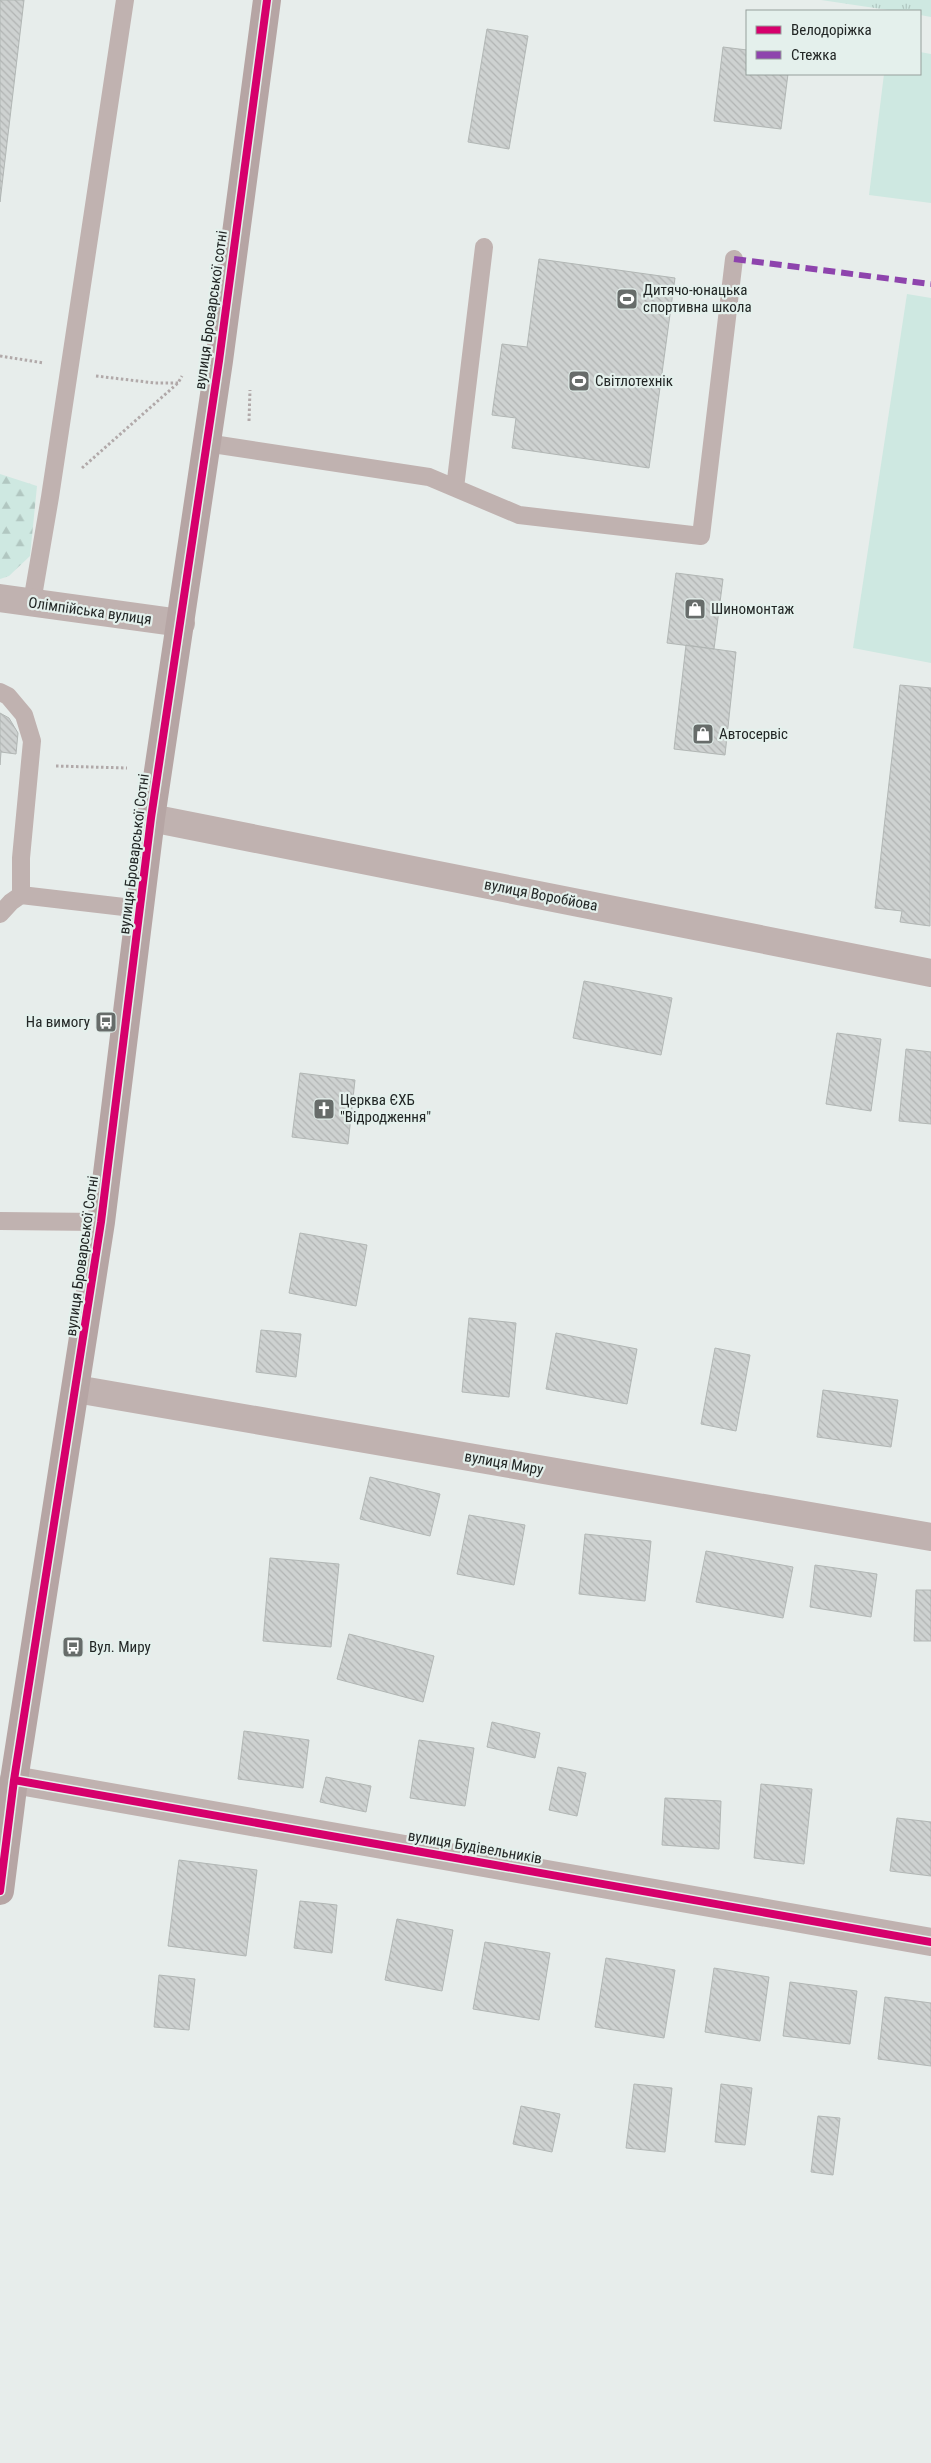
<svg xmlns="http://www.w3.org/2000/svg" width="931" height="2463" viewBox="0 0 931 2463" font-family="'Roboto Condensed',sans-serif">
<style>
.green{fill:#cee8e1}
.forest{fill:url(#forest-firs)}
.park{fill:url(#park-tufts)}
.building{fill:url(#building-back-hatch);stroke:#b2b7b5}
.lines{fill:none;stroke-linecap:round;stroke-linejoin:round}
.path{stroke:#b1a9a9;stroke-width:3;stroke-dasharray:2.5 2.5;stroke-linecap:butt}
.lane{stroke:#c0b2b0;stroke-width:18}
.street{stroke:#c0b2b0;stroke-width:28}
.secondary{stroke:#b6a5a4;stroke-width:28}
.quiet{stroke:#8e44ad;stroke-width:6;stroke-dasharray:12 6;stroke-linecap:butt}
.cycleway-casing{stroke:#e4f0ec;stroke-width:11}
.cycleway{stroke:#d6006c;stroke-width:8}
.labels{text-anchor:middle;stroke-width:4.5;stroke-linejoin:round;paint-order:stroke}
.poi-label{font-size:15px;fill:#222625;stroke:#e4f0ec;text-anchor:start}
.street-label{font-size:15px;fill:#222625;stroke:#e4f0ec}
</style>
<defs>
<pattern id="forest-firs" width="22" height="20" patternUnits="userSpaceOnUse" patternTransform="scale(1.25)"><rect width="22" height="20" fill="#cee8e1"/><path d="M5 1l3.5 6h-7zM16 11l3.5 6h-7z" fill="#b1c7c1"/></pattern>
<pattern id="park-tufts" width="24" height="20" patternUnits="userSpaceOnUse" patternTransform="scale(1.25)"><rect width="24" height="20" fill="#cee8e1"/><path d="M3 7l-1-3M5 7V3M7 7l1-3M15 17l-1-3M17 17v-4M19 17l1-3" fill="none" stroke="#b1c7c1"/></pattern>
<pattern id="building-back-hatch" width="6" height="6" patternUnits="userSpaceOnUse" patternTransform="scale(1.25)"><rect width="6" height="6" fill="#ced2d1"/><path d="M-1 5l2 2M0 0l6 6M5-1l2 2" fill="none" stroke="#b1b4b3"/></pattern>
</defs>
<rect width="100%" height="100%" fill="#e7edeb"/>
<path class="green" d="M920,52L931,54V203L869,195L884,74H920Z
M907,294L931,298V663L853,648Z"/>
<path class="forest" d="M0,474L37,486L30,556L9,576L0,579Z"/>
<path class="park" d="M821,0H931V17L920,15V11H895Z"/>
<path class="building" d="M0,0H24L0,202Z
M487,29L528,36L509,149L468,142Z
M723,47L747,50V74H788L781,129L714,121Z
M539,259L675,278L649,468L512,448L516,418L492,415L502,344L527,347Z
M676,573L723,579L714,649L667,643Z
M686,645L736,652L725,755L674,749Z
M900,685L931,688L930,926L900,922L902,911L875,908Z
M0,713L9,718L18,733L16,754L1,752L0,765Z
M584,981L672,998L661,1055L573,1038Z
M837,1033L881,1039L871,1111L826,1104Z
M906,1049L931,1052V1124L899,1121Z
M300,1073L355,1080L348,1144L292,1137Z
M300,1233L367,1245L356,1306L289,1293Z
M469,1318L516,1323L509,1397L462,1392Z
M261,1330L301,1334L296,1377L256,1372Z
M556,1333L637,1349L627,1404L546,1389Z
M715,1348L750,1355L736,1431L701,1424Z
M823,1390L898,1400L891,1447L817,1437Z
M370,1477L440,1494L430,1536L360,1519Z
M469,1515L525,1525L514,1585L457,1574Z
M585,1534L651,1541L645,1601L579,1594Z
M706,1551L793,1567L783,1618L696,1602Z
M270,1558L339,1564L331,1647L263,1641Z
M815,1565L877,1574L871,1617L810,1607Z
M916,1590H931V1641H914Z
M349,1634L434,1656L423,1702L337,1679Z
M492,1722L540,1733L535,1758L487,1747Z
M244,1731L309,1740L303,1788L238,1779Z
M419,1740L474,1748L465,1806L410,1798Z
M558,1767L586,1773L577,1816L549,1810Z
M326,1777L371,1786L366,1812L320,1802Z
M761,1784L812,1789L804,1864L754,1858Z
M665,1798L721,1801L719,1849L662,1845Z
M897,1818L931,1822V1876L890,1871Z
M179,1860L257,1870L246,1956L168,1946Z
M300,1901L337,1905L332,1953L294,1948Z
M397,1919L453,1930L442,1991L385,1980Z
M485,1942L550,1953L539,2020L473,2009Z
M606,1958L675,1970L664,2038L595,2027Z
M714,1968L769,1977L760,2041L705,2032Z
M159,1975L195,1979L189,2030L154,2027Z
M790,1982L857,1991L850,2044L783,2036Z
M885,1997L931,2003V2066L878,2059Z
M634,2084L672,2088L665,2152L626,2148Z
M721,2084L752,2088L745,2145L715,2142Z
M521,2106L560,2114L552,2152L513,2144Z
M818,2116L840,2118L833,2175L811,2172Z"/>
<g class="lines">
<path class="path" d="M0,356L44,363
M96,376L155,383H178
M249,421L250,390
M82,468L178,383L182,376
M56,766L127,768"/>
<path class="lane" d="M206,443L429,477L519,515L701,536L734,259
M455,488L484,247
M32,602L50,497L125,0
M0,692L8,696L24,715L32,741L21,858V895
M0,914L11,902L21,895L141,909
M0,1221L101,1222"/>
<path class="street" d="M0,598L181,623
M151,818L931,973
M76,1389L931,1537
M14,1780L931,1942"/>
<path class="secondary" d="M0,1891L14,1780L101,1222L151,818L219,361L267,0"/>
<path class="quiet" d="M734,259L931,284"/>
<g class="cycleway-casing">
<path id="cycleway" d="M14,1780L931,1942
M0,1891L14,1780L101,1222L151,818L219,361L267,0"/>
</g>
<use href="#cycleway" class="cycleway"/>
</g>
<defs>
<g id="stadium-square" transform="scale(1.125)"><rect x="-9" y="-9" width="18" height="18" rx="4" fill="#676c6a" stroke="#e4f0ec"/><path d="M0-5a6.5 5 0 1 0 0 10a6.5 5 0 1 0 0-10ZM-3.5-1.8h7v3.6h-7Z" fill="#fff"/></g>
<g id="shop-square" transform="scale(1.125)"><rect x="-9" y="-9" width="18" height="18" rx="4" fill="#676c6a" stroke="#e4f0ec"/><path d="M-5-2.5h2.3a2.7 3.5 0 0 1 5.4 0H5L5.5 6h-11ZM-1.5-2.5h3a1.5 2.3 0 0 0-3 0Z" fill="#fff"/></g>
<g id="bus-square" transform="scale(1.125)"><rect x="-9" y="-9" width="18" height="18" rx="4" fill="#676c6a" stroke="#e4f0ec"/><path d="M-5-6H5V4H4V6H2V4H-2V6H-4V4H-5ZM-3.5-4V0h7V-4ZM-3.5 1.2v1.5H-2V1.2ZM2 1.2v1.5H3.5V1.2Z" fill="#fff"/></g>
<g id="church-square" transform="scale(1.125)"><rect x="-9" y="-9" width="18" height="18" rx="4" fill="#676c6a" stroke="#e4f0ec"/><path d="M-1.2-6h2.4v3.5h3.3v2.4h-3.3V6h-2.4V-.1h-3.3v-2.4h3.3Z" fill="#fff"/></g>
</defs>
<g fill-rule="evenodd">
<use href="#stadium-square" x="627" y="299"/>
<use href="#stadium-square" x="579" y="381"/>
<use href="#shop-square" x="695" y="609"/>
<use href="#shop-square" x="703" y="734"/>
<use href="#bus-square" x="106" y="1022"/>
<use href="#church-square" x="324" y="1109"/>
<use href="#bus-square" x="73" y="1647"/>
</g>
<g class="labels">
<g class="poi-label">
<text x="643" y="295">Дитячо-юнацька<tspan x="643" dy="17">спортивна школа</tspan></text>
<text x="595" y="386">Світлотехнік</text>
<text x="711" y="614">Шиномонтаж</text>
<text x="719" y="739">Автосервіс</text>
<text x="90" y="1027" text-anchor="end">На вимогу</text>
<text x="340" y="1105">Церква ЄХБ<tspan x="340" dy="17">"Відродження"</tspan></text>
<text x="89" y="1652">Вул. Миру</text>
</g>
<g class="street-label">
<text transform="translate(211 310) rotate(-82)" y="5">вулиця Броварської сотні</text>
<text transform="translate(90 611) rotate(8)" y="5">Олімпійська вулиця</text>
<text transform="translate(134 854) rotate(-83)" y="5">вулиця Броварської Сотні</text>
<text transform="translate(541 895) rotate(11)" y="5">вулиця Воробйова</text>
<text transform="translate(82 1256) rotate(-82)" y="5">вулиця Броварської Сотні</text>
<text transform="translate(504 1463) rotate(10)" y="5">вулиця Миру</text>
<text transform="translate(475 1847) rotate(10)" y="5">вулиця Будівельників</text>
</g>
</g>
<rect x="746" y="10" width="175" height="65" fill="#e4f0ec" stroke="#969f9c"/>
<rect x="756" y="26" width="25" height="8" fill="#d6006c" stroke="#969f9c"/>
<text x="791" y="35" font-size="15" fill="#222625">Велодоріжка</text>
<rect x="756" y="51" width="25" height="8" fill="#8e44ad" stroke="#969f9c"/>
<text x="791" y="60" font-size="15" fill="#222625">Стежка</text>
</svg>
